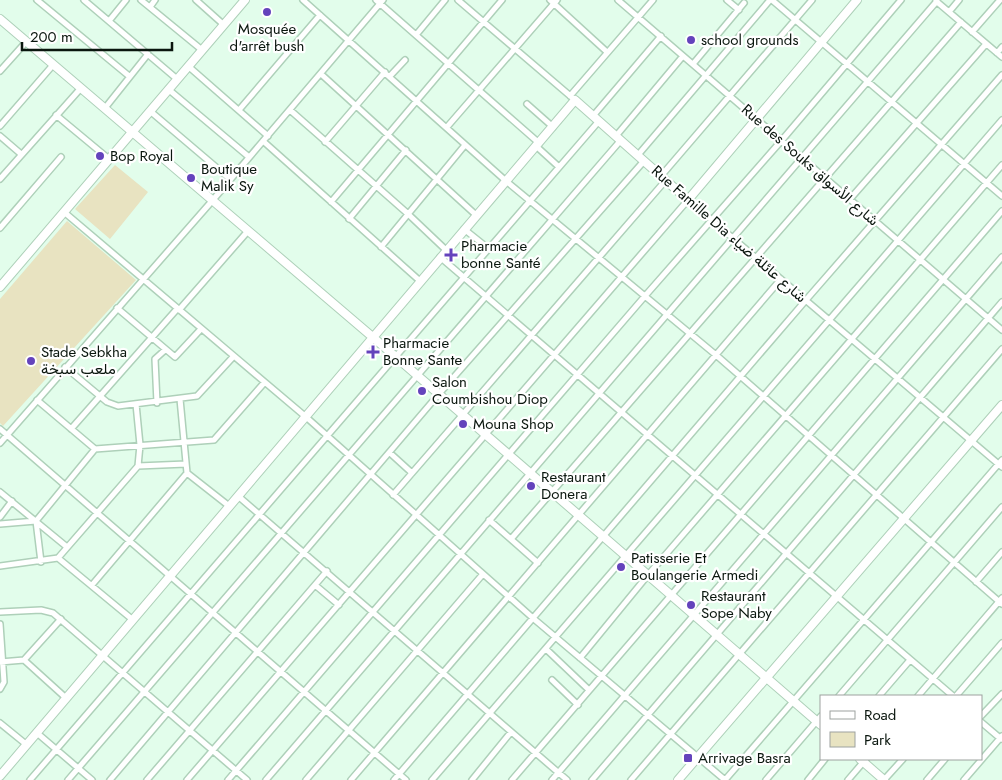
<svg xmlns="http://www.w3.org/2000/svg" width="1002" height="780" viewBox="0 0 1002 780" font-family="Jost,Vazirmatn,sans-serif">
<style>
.green{fill:#e8e3c1}
.lines{fill:none;stroke-linecap:round;stroke-linejoin:round}
.street-casing{stroke:#aed0b9;stroke-width:8}
.secondary-casing{stroke:#aed0b9;stroke-width:10}
.street{stroke:#fff;stroke-width:5}
.secondary{stroke:#fff;stroke-width:8}
.poi-dot{fill:#6443bc;stroke:#fff;stroke-width:2}
.labels{text-anchor:middle;stroke-width:4.5;stroke-linejoin:round;paint-order:stroke}
.poi-label{font-size:15px;fill:#0a160e;stroke:#fff;text-anchor:start}
.street-label{font-size:15px;fill:#0a160e;stroke:#fff}
</style>
<rect width="100%" height="100%" fill="#e2fdeb"/>
<path class="green" d="M115,165L148,192L110,239L75,209Z
M67,221L136,280L3,426L0,423V299Z"/>
<g class="lines">
<g class="street-casing">
<path id="street" d="M37,0L129,76
M84,0L177,79
M141,0L202,50
M196,0L224,25
M303,0L506,181L716,355L1002,604
M376,0L539,143
M458,0L575,100
M550,0L607,52
M618,0L1002,330
M727,0L739,10
M772,0L1002,196
M936,1L1002,57
M150,7L155,0
M949,12L959,0
M109,21L126,0
M972,32L1000,0
M416,35L445,0
M997,53L1002,47
M693,64L744,3
M188,66L268,136
M0,71L26,42
M321,74L476,215
M390,76L405,60
M168,89L249,157
M570,96L653,0
M527,104L553,127
M105,108L148,54
M239,110L320,15
M290,110L407,213L446,250
M150,111L230,179
M56,115L109,159
M593,116L661,36
M0,126L53,65
M447,127L557,0
M0,136L21,154
M616,136L683,56
M263,141L420,281
M325,142L385,72
M536,146L559,167
M638,155L770,0
M661,176L812,0
M0,179L81,88
M850,199L986,44
M331,202L502,0
M64,212L306,417L534,619L725,780L1002,460
M349,219L406,150
M0,228L61,157
M464,229L489,249
M381,247L465,145
M440,257L953,696
M117,308L175,357L201,329
M179,310L248,231
M65,367L107,402L118,406L197,396L233,357
M180,399L187,473L229,506
M37,400L95,449L214,440L264,383
M157,403L155,359L165,350
M0,429L406,780
M71,429L177,309
M0,443L212,201L383,0
M390,453L412,473
M138,466L186,464
M0,492L67,547
M393,495L666,180
M238,496L567,780
M0,517L12,501
M489,520L538,563
M36,521L41,562
M0,524L36,521L95,449
M511,539L961,22
M58,558L133,620
M0,566L58,558L138,466L140,445L136,404
M976,582L1002,552
M92,585L187,473
M315,585L339,605
M0,612L41,610L53,613L247,780
M0,624L4,682L0,689
M546,649L589,690
M580,658L648,575L1002,165
M24,660L61,619
M0,662L24,660L66,698
M552,680L578,705
M839,696L1002,507
M879,696L910,660
M918,696L1002,598
M956,696L1002,643
M981,716L1002,694
M981,722L1001,739
M0,723L27,745
M37,733L92,780
M30,780L599,121
M68,780L621,140
M110,780L438,395L644,161
M147,780L327,571
M187,780L688,200L1002,467
M228,780L645,296L782,140L901,0
M266,780L937,1
M306,780L483,574
M351,780L781,279
M394,780L806,300L1002,75
M432,780L1002,120
M472,780L511,732
M512,780L1002,211
M552,780L1002,257
M592,780L1002,302
M631,780L1002,349
M766,780L821,716
M808,780L825,759
M848,780L866,759
M884,780L903,759
M927,780L945,759
M964,780L1002,736"/>
</g>
<g class="secondary-casing">
<path id="secondary" d="M0,19L396,357L821,725
M0,287L245,0
M860,759L884,780
M0,776L575,100L688,200L857,0
M678,780L1002,405"/>
</g>
<use href="#street" class="street"/>
<use href="#secondary" class="secondary"/>
</g>
<g class="poi-dot">
<circle cx="267" cy="12" r="5"/>
<circle cx="691" cy="40" r="5"/>
<circle cx="100" cy="156" r="5"/>
<circle cx="191" cy="178" r="5"/>
<path d="M448.5 247.5h5v5h5v5h-5v5h-5v-5h-5v-5h5z"/>
<path d="M370.5 344.5h5v5h5v5h-5v5h-5v-5h-5v-5h5z"/>
<circle cx="31" cy="361" r="5"/>
<circle cx="422" cy="391" r="5"/>
<circle cx="463" cy="424" r="5"/>
<circle cx="531" cy="486" r="5"/>
<circle cx="621" cy="567" r="5"/>
<circle cx="691" cy="605" r="5"/>
<rect x="683" y="753" width="10" height="10" rx="2.5"/>
</g>
<g class="labels">
<g class="poi-label">
<text x="267" y="34" text-anchor="middle">Mosquée<tspan x="267" dy="17">d'arrêt bush</tspan></text>
<text x="701" y="45">school grounds</text>
<text x="110" y="161">Bop Royal</text>
<text x="201" y="174">Boutique<tspan x="201" dy="17">Malik Sy</tspan></text>
<text x="461" y="251">Pharmacie<tspan x="461" dy="17">bonne Santé</tspan></text>
<text x="383" y="348">Pharmacie<tspan x="383" dy="17">Bonne Sante</tspan></text>
<text x="41" y="357">Stade Sebkha<tspan x="41" dy="17">ملعب سبخة</tspan></text>
<text x="432" y="387">Salon<tspan x="432" dy="17">Coumbishou Diop</tspan></text>
<text x="473" y="429">Mouna Shop</text>
<text x="541" y="482">Restaurant<tspan x="541" dy="17">Donera</tspan></text>
<text x="631" y="563">Patisserie Et<tspan x="631" dy="17">Boulangerie Armedi</tspan></text>
<text x="701" y="601">Restaurant<tspan x="701" dy="17">Sope Naby</tspan></text>
<text x="698" y="763">Arrivage Basra</text>
</g>
<g class="street-label">
<text transform="translate(810 165) rotate(41)" y="5">Rue des Souks شارع الأسواق</text>
<text transform="translate(729 234) rotate(41)" y="5">Rue Famille Dia شارع عائلة ضياء</text>
</g>
</g>
<rect x="820" y="695" width="162" height="65" fill="#ffffff" stroke="#9da29f"/>
<rect x="830" y="711" width="25" height="8" fill="#ffffff" stroke="#9da29f"/>
<text x="864" y="720" font-size="15" fill="#0a160e">Road</text>
<rect x="830" y="732" width="25" height="15" fill="#e8e3c1" stroke="#9da29f"/>
<text x="864" y="745" font-size="15" fill="#0a160e">Park</text>
<path d="M22 42v8h150v-8" fill="none" stroke="#0a160e" stroke-width="2.5"/>
<text x="30" y="42" font-size="15" fill="#0a160e" stroke="#ffffff" stroke-width="4" paint-order="stroke">200 m</text>
</svg>
